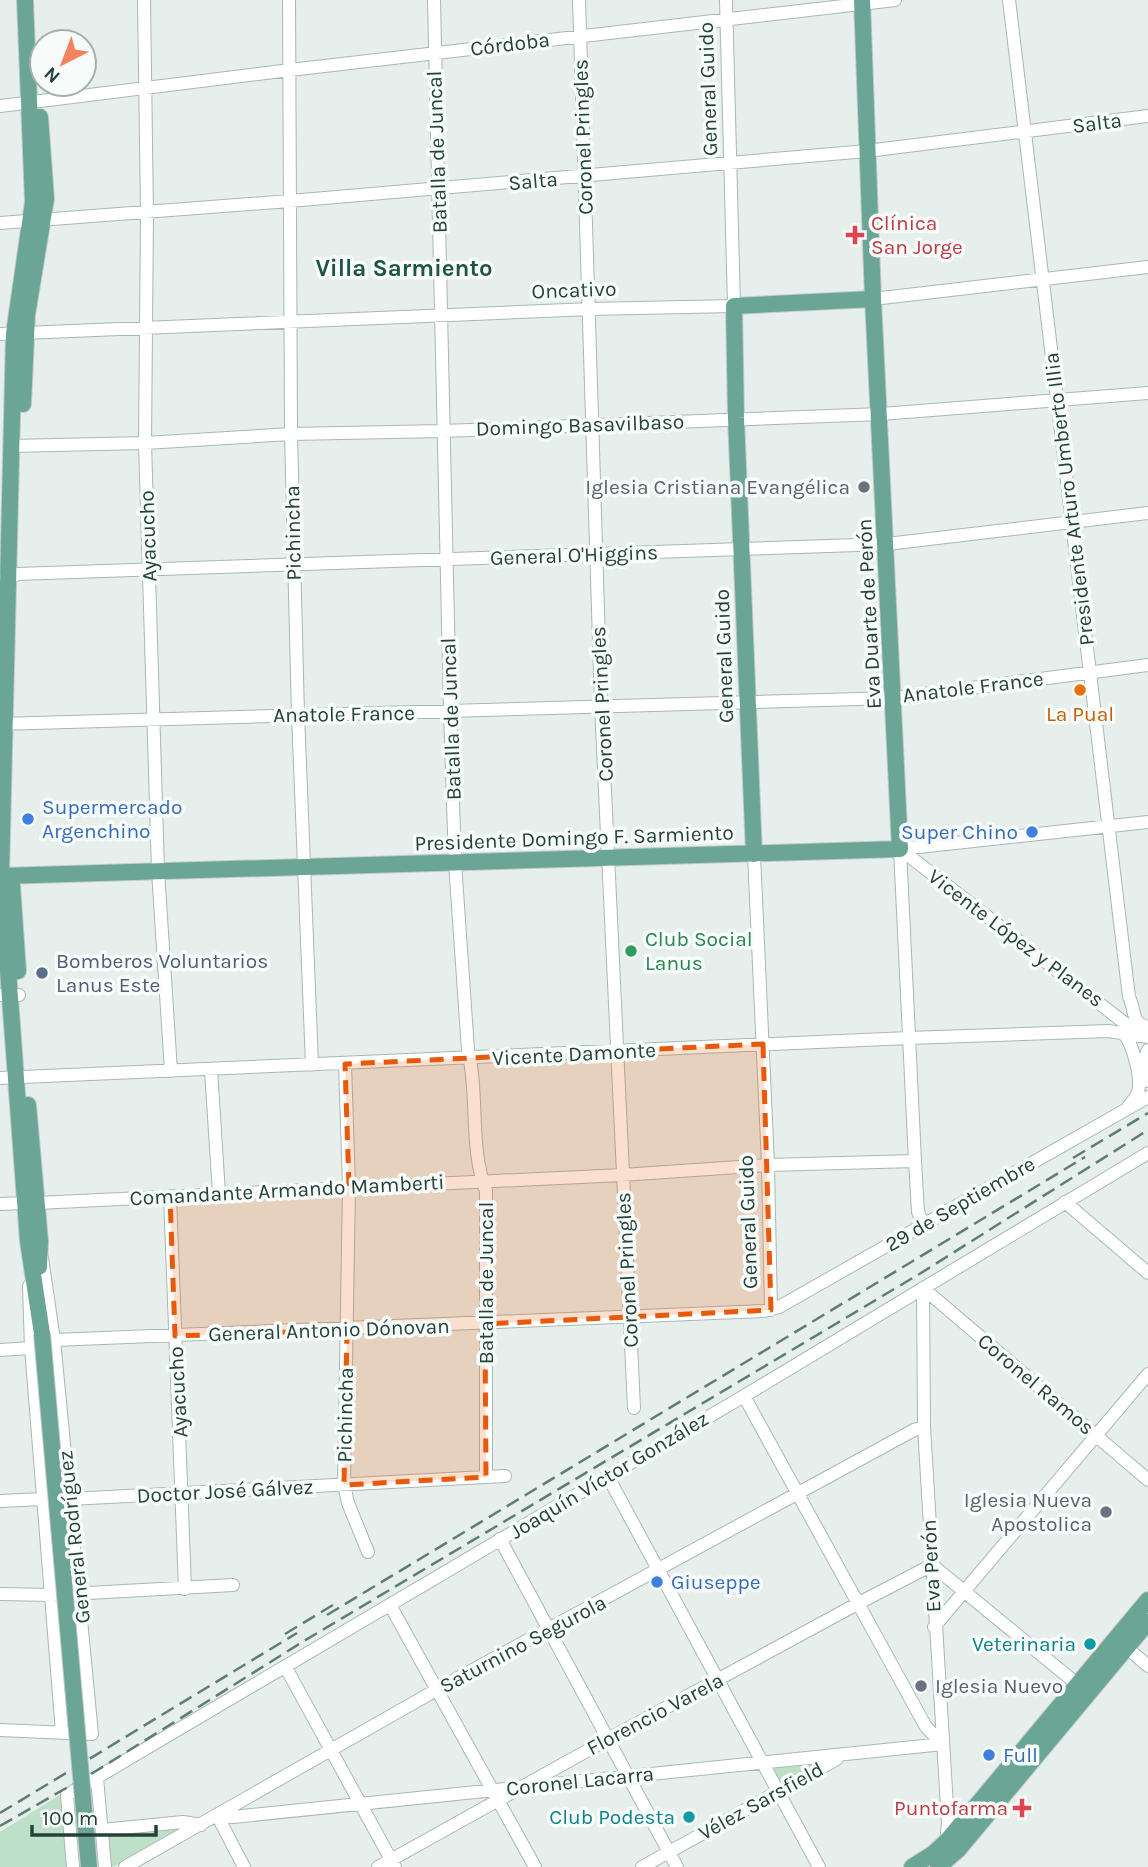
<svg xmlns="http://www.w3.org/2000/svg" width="1148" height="1867" viewBox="0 0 1148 1867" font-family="Karla,sans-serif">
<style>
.park{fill:#bfe0c8}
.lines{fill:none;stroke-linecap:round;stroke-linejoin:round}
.minor-casing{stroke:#a8b8b2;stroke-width:14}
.major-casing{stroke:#c2cac8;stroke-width:18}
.minor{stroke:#fff;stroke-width:12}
.major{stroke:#6aa596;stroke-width:16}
.rail{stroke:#5f7d75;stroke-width:2.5;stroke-dasharray:14 7;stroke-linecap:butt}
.major-bridge-casing{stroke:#c2cac8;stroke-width:18;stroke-linecap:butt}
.major-bridge{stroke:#6aa596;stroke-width:16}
.marked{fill:#e8590c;fill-opacity:0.2;stroke:#e8590c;stroke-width:5;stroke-dasharray:14 9;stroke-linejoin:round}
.health-dot{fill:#e0444e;stroke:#f7fbf9;stroke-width:2.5}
.worship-dot{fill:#6b7280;stroke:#f7fbf9;stroke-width:2.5}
.food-dot{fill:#e8710a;stroke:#f7fbf9;stroke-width:2.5}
.shop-dot{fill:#3f7fe0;stroke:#f7fbf9;stroke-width:2.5}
.leisure-dot{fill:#2e9e5b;stroke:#f7fbf9;stroke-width:2.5}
.service-dot{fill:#5c6f8a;stroke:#f7fbf9;stroke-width:2.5}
.culture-dot{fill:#0f9aa8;stroke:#f7fbf9;stroke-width:2.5}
.labels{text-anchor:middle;stroke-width:7;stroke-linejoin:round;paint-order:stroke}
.street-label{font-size:21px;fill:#24423a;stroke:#f7fbf9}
.health-label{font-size:21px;fill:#be3a42;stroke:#f7fbf9;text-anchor:start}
.worship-label{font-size:21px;fill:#5b616d;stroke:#f7fbf9;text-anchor:end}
.food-label{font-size:21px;fill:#c56008;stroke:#f7fbf9}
.shop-label{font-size:21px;fill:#366cbe;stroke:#f7fbf9;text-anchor:start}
.leisure-label{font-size:21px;fill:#27864d;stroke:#f7fbf9;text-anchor:start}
.service-label{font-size:21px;fill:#4e5e75;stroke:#f7fbf9;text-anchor:start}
.culture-label{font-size:21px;fill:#0d838f;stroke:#f7fbf9;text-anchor:end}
.quarter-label{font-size:24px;font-weight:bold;fill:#1f5548;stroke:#f7fbf9}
</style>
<rect width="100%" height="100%" fill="#e6efeb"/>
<path class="park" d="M815,1762L818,1764L780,1784L774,1771L776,1766Z
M63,1793L70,1867H0V1832Z
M180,1828L183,1830L113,1867L109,1864L108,1833Z"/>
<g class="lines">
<g class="minor-casing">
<path id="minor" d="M144,0L147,213L145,443L158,871L171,1071
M289,0L291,434L298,715L312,1065
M434,0L450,711L455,863L468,1050C479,1096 469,1147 486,1191V1477
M579,0L601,706L634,1408
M1009,0L1129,997C1136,1010 1130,1023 1148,1027
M0,106L290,70L895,0
M0,223L290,201L867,151L1148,116
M873,299L1148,267
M0,334L590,309L734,306L726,0
M11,446L145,443L291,434L443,431L881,414L1148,393
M0,580H8L17,574L887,544L1148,513
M0,724L894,698L1148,665
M900,849L915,1161L918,1212L923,1224
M900,849L1131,1028L1142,1033
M900,849L1148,822
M754,854L768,1165L771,1310
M0,995H19
M1123,1033C1133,1043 1142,1079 1138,1092C1136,1098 1132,1102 1128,1107
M1148,1050L1142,1065L1148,1081
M345,1064L349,1187L344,1485L348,1503L368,1552
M211,1070L219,1194
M0,1078L908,1038L1108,1031L1148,1037
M170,1196L185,1589
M1065,1202L1148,1273
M37,1203L622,1175L768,1165L915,1161
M0,1204L25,1203
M29,1286L31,1348L62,1732
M923,1288L924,1427L948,1823L946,1844
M923,1288L1148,1480
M54,1340L764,1311L779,1307L1148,1097
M0,1350L31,1348
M744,1396L926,1727L943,1744
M607,1475L819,1867
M70,1499L505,1476
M0,1501L43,1499
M500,1539L677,1867
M932,1565L1077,1684
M0,1594L52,1595L233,1585
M390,1605L535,1867
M934,1627L1148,1374
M1126,1647L1148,1666
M285,1666L395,1867
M0,1730L92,1734L54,1340L42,1258
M97,1778L105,1867
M217,1815L233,1817L943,1744
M217,1815L244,1867
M102,1830L183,1822L201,1825
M73,1867L67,1795L744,1396L1148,1153
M125,1867L438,1689L914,1430L924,1427
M378,1867L610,1738L857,1604L932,1565
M642,1867L837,1759"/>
</g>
<g class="major-casing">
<path id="major" d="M25,0L33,202L14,334L1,876L28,1241L42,1334
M23,404L27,315L46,199L40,117
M754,854L736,418L734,306L873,299
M1,876L900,849L873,299L862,0
M12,885L18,971
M28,1105L40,1241L39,1267
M912,1867L934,1853L946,1842L1148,1600
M938,1867L958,1850L1148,1622"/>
</g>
<use href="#minor" class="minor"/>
<use href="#major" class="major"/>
<path class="rail" d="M1073,1158L1148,1113
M327,1615L1085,1157
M285,1634L333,1605
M0,1813L297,1633
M0,1826L96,1771L304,1641L921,1273L1148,1130"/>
<g class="major-bridge-casing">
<path id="major-bridge" d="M42,1334L89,1867"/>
</g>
<use href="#major-bridge" class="major-bridge"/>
</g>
<path class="marked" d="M763,1044L771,1310L485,1324L486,1477L344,1485L347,1330L175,1336L170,1196L349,1187L345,1064Z"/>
<g class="health-dot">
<path d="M851.5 224.5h7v7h7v7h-7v7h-7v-7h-7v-7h7z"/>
<path d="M1018.5 1797.5h7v7h7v7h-7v7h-7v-7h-7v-7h7z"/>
</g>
<g class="worship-dot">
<circle cx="864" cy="487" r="7"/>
<circle cx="1106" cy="1512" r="7"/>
<circle cx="921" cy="1686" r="7"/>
</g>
<circle class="food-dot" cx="1080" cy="690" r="7"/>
<g class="shop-dot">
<circle cx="28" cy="819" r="7"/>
<circle cx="1032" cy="832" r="7"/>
<circle cx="657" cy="1582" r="7"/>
<circle cx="989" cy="1755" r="7"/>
</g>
<circle class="leisure-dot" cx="631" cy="951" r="7"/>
<circle class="service-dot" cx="42" cy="973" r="7"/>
<g class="culture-dot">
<circle cx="1090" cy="1644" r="7"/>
<circle cx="689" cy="1817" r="7"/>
</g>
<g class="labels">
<g class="street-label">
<text transform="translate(510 44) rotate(-7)" y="7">Córdoba</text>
<text transform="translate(708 89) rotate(-92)" y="7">General Guido</text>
<text transform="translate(1097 123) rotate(-7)" y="7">Salta</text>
<text transform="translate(583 137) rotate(-92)" y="7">Coronel Pringles</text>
<text transform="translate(437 152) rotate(-92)" y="7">Batalla de Juncal</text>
<text transform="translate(533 181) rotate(-5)" y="7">Salta</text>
<text transform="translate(574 290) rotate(-2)" y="7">Oncativo</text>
<text transform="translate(580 425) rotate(-2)" y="7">Domingo Basavilbaso</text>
<text transform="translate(1069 499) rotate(-97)" y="7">Presidente Arturo Umberto Illia</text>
<text transform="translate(293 533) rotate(-91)" y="7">Pichincha</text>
<text transform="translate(148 536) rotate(-92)" y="7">Ayacucho</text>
<text transform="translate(574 555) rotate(-2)" y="7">General O'Higgins</text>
<text transform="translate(869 614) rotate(-93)" y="7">Eva Duarte de Perón</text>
<text transform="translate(724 656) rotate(-92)" y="7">General Guido</text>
<text transform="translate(973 687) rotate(-7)" y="7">Anatole France</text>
<text transform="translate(602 704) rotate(-93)" y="7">Coronel Pringles</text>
<text transform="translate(344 714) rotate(-1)" y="7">Anatole France</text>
<text transform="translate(451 719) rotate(-92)" y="7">Batalla de Juncal</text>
<text transform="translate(574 838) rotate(-2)" y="7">Presidente Domingo F. Sarmiento</text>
<text transform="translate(1016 938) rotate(37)" y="7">Vicente López y Planes</text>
<text transform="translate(574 1054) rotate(-3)" y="7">Vicente Damonte</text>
<text transform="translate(287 1190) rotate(-3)" y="7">Comandante Armando Mamberti</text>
<text transform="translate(960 1204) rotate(-30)" y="7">29 de Septiembre</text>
<text transform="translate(748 1222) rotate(-92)" y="7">General Guido</text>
<text transform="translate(627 1270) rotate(-93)" y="7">Coronel Pringles</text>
<text transform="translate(486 1283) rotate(-90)" y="7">Batalla de Juncal</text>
<text transform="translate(329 1330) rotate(-2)" y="7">General Antonio Dónovan</text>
<text transform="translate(1036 1384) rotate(40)" y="7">Coronel Ramos</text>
<text transform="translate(178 1392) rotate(-93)" y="7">Ayacucho</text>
<text transform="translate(345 1415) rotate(-89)" y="7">Pichincha</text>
<text transform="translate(609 1475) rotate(-31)" y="7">Joaquín Víctor González</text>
<text transform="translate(225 1491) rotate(-3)" y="7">Doctor José Gálvez</text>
<text transform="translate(74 1537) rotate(-96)" y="7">General Rodríguez</text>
<text transform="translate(931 1566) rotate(-93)" y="7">Eva Perón</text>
<text transform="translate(523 1644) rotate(-28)" y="7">Saturnino Segurola</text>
<text transform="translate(655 1714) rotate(-28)" y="7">Florencio Varela</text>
<text transform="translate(580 1781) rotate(-6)" y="7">Coronel Lacarra</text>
<text transform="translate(761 1801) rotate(-29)" y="7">Vélez Sarsfield</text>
</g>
<g class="health-label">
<text x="871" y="230">Clínica<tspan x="871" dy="24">San Jorge</tspan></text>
<text x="1008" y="1815" text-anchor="end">Puntofarma</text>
</g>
<g class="worship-label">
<text x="850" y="494">Iglesia Cristiana Evangélica</text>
<text x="1092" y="1507">Iglesia Nueva<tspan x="1092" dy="24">Apostolica</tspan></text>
<text x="935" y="1693" text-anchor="start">Iglesia Nuevo</text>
</g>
<g class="food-label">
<text x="1080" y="721">La Pual</text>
</g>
<g class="shop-label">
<text x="42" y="814">Supermercado<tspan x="42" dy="24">Argenchino</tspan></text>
<text x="1018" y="839" text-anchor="end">Super Chino</text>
<text x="671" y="1589">Giuseppe</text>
<text x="1003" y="1762">Full</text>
</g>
<g class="leisure-label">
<text x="645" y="946">Club Social<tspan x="645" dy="24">Lanus</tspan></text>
</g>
<g class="service-label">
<text x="56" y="968">Bomberos Voluntarios<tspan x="56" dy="24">Lanus Este</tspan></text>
</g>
<g class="culture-label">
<text x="1076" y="1651">Veterinaria</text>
<text x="675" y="1824">Club Podesta</text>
</g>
<g class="quarter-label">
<text x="404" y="276">Villa Sarmiento</text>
</g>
</g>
<g transform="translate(63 63) rotate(222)"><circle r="33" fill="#f7fbf9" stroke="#a3b1ad" stroke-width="2"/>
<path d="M0-5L12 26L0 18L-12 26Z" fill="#f4845f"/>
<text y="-10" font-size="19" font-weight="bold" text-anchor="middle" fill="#24423a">N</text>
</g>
<path d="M32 1825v10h124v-10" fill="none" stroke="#24423a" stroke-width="3.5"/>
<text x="42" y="1825" font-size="21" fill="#24423a" stroke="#f7fbf9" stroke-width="5" paint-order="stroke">100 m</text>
</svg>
